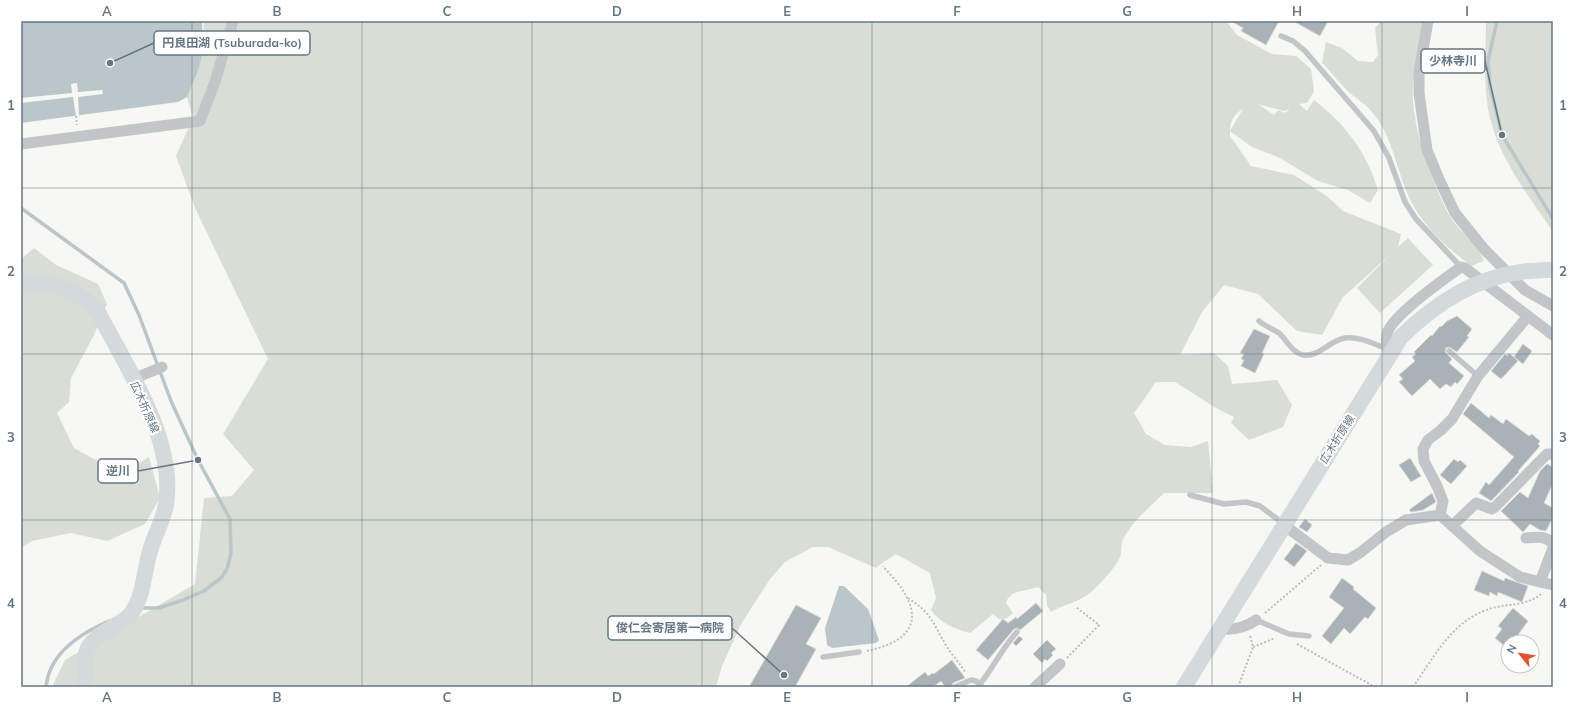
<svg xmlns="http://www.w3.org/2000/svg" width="1574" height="708" viewBox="0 0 1574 708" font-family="Mulish,'Noto Sans JP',sans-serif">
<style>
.green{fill:#d8ded5;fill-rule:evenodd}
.water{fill:#bac6ca}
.pier{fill:#f7f7f4}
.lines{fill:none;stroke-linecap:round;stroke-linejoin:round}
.stream{stroke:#bac6ca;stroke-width:3.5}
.building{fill:#a9b2b6;stroke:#d8d8d6}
.path{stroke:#bcbec0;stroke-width:2;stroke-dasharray:2 2;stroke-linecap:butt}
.service{stroke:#c2c6c9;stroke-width:5.5}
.minor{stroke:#c2c6c9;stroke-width:11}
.secondary{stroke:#d4d9dc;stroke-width:16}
.grid{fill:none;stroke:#667784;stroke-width:1;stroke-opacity:0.55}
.labels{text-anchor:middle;stroke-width:4;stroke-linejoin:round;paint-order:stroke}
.street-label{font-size:11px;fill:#667784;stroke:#fff}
.leader{fill:none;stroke:#667784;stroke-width:1.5}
.callout-dot{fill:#667784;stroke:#fff;stroke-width:1.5}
.callout{fill:#fff;stroke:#667784;stroke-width:1.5}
.callout-label{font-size:12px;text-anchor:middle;font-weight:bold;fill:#667784}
.neatline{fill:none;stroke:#667784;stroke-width:1.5}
.grid-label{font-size:13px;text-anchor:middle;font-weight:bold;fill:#667784}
</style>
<rect width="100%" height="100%" fill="#f7f7f4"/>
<path class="green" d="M204,21H1226L1237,35L1272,54L1296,56L1311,69L1314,91L1307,103L1299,104L1307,111L1314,100C1346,125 1366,151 1378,190L1370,203L1348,190L1318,181L1278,157L1252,147L1230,131V136L1251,166L1294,175L1328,197L1343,211L1401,234L1398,247L1408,238L1433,265L1380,313L1357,288L1390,255L1343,297L1322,335L1297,331L1258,294L1224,285L1202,312L1180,355L1214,353L1228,366L1232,384L1277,380L1292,405L1283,427L1249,440L1231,423L1234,417L1216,408L1175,382H1156L1134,413L1146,434L1165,445L1191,447L1208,441L1213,493H1164C1151,506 1135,519 1126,534C1119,544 1123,549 1120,557C1114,570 1100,584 1090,593C1078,603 1064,604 1051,612L1047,605L1046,595L1038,587L1014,593L1008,598L1006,603L1013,613L1007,618L1000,620L993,614L970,633C955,629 940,623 931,610L936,598L930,573L896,554L882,563L876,568L828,547H813L785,562L770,579L741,624L722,666L716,687H52L65,660L195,584L204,498L232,496L254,470L223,434L268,359L195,208L176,156L193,118L187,97L203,53ZM1258,104L1284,111L1290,109L1285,113L1278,110L1274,115ZM1243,109L1230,131C1229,122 1236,112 1243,109Z
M1381,21H1424C1421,42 1415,63 1413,84C1410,124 1431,180 1449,215C1459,232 1476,241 1484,261L1471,266C1445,246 1418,222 1406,190C1396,165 1391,134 1372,112C1367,105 1358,100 1351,94C1341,85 1332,73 1322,63L1326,42L1342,48L1358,61L1373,62L1378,55L1375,28Z
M1486,21H1553V232C1531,199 1503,164 1492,125C1482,94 1486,53 1486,21Z
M34,248L56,265L98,284L107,304L94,335L71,378L69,402L57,413L74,448L94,459L125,471L149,457L160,498L145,524L107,541L71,533L32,541L21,548V259Z"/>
<path class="water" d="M21,21H202L203,53L197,73L187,97L178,102L21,123Z
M839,586H844L868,609L879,640L876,643L832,648L827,645L825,628Z"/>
<path class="pier" d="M77,83L78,92L102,90L103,94L78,97L79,116H76L73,97L21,103V98L72,93L71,84Z"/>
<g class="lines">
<path class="stream" d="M1497,21L1488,61L1490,86L1502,135L1553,219
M21,208L124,283L139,315L171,401L198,460L230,519L231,553L227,569L222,577L204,591L183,600L159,608H140
M46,687C49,653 81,633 109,621"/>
</g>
<path class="building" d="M1231,21H1279L1266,45L1241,31L1243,28Z
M1293,21H1328L1320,36Z
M1457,316L1472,329L1467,336L1469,337L1457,352L1449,347L1446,348L1445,352L1452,359L1449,363L1464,376L1457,384L1455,382L1451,387L1446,384L1440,389L1430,379L1412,396L1399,382L1403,379L1399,375L1415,361L1412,357L1416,354L1414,352L1431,335L1432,336L1440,326L1441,327L1447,321Z
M1254,329L1270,336L1262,353L1264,354L1255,373L1241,366L1244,360L1241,359L1244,354L1240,353Z
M1523,344L1532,351L1523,364L1514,357Z
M1509,353L1518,361L1501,379L1491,371L1505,354L1507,356Z
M1471,403L1489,418L1491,415L1503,424L1506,419L1529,436L1532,434L1540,441L1538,444L1540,446L1518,471L1519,472L1491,501L1479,493L1486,482L1489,485L1514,457L1463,414Z
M1410,458L1421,476L1411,482L1399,465Z
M1454,459L1458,462L1460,460L1467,466L1451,484L1440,475Z
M1547,464L1553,467V483L1544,503L1553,508V517L1546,531L1540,530L1530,524L1523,532L1501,511L1520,492L1528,498L1540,471Z
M1432,493L1436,502L1423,510L1411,512L1409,510Z
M1305,519L1312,525L1307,532L1299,527Z
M1296,543L1307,551L1294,567L1284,559Z
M1482,571L1504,581L1505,578L1528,586L1522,602L1498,592L1497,596L1490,592L1489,596L1474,590Z
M1342,578L1354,587L1353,589L1376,608L1368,619L1365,617L1350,634L1344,628L1331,644L1322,636L1344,608L1329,597Z
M1036,603L1043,611L1020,630L1017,628L1014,629L988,660L976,650L1003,619L1008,623L1016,617L1017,619Z
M796,605L821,618L806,644L816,649L795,687H749Z
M1513,608L1528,621L1513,642H1508V649L1495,638L1502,629L1498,626Z
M1019,636L1023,639L1016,646L1013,643Z
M1047,640L1056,649L1051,653L1053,655L1047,661L1045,659L1042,663L1033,654Z
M952,660L965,678L953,683L951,687H945L941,681L933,687H906L925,672L928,676L933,673L934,674Z"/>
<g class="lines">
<path class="path" d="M76,116L77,125
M908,598C933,614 933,624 947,647C953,656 960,664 966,673
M1265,613L1321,565
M1297,644L1375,687
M1253,647L1275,638
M867,651C895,645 924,631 907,598C902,586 891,576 883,566
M1067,658L1099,625L1076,607
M1238,687L1253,647L1250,635
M1413,687C1434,657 1452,621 1489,609C1507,603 1527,607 1542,593"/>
<path class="service" d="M1281,36L1293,41L1305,51L1374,131L1389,158L1405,202L1416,219L1461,267
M1259,321C1266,327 1274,329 1280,334C1287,341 1293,353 1303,355C1318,358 1330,340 1345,338C1359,336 1374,344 1387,349
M1449,351L1478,376
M1190,495L1224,504L1246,502L1260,506L1284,524
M1256,620L1289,634L1309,636
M823,657L859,652
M980,684C994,667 1002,648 1017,632
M955,687L971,680L976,681L982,687"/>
<path class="minor" d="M1428,21L1419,72V93L1427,150L1439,179L1455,213L1484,249L1525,290L1553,306
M21,144L200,121L215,82L233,21
M1391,352L1387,349C1386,343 1386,337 1388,331C1396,313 1444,279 1461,267L1465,268L1553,335
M133,379L162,367
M1440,515L1443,501L1437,486L1424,461L1423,449L1428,440L1441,430L1452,419L1478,376L1528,316
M1440,515L1480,551L1520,577L1553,585
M1284,525L1328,558L1348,560L1361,552L1386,532L1406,520L1440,515
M1452,526L1476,503L1492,509L1495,507L1547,454H1553
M1526,538C1536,537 1547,535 1553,545
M1540,582L1553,548
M1221,629C1234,630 1245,628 1256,620
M1035,687L1060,664"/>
<path class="secondary" d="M21,285C51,280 80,289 99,314C128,369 176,441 166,505C163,521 154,536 150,551C144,571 144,595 132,612C128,619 119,623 113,627C81,646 84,652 86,687
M1184,687L1401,337C1437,302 1477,276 1529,271C1537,271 1545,269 1553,270"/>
</g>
<path class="grid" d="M192,21V687M362,21V687M532,21V687M702,21V687M872,21V687M1042,21V687M1212,21V687M1382,21V687M21,188H1553M21,354H1553M21,520H1553"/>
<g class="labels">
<g class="street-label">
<text transform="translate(145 407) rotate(66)" y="4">広木折原線</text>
<text transform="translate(1337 439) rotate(-58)" y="4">広木折原線</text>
</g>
</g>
<path class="leader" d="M110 63L154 43M1502 135L1485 61M198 460L138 471M784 675L732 628"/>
<g class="callout-dot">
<circle cx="110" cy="63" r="4"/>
<circle cx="1502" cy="135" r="4"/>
<circle cx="198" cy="460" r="4"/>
<circle cx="784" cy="675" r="4"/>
</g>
<g class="callout">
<rect x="154" y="31" width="156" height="24" rx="4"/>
<rect x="1421" y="49" width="64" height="24" rx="4"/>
<rect x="98" y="459" width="40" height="24" rx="4"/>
<rect x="608" y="616" width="124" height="24" rx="4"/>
</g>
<g class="callout-label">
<text x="232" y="47">円良田湖 (Tsuburada-ko)</text>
<text x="1453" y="65">少林寺川</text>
<text x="118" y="475">逆川</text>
<text x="670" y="632">俊仁会寄居第一病院</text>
</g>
<rect width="1574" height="708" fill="none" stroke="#ffffff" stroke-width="44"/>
<g transform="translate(1520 654) rotate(300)"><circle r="19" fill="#ffffff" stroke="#c2c9ce"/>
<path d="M0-3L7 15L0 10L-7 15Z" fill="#e1542a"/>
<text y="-6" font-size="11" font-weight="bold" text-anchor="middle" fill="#667784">N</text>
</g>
<rect x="22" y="22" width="1530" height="664" class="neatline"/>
<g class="grid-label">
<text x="107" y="16">A</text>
<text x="277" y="16">B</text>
<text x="447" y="16">C</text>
<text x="617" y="16">D</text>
<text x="787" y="16">E</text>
<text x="957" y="16">F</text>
<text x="1127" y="16">G</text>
<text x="1297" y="16">H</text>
<text x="1467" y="16">I</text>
<text x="11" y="110">1</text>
<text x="1563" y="110">1</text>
<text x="11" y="276">2</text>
<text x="1563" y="276">2</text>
<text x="11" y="442">3</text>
<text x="1563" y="442">3</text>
<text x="11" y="608">4</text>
<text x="1563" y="608">4</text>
<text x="107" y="702">A</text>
<text x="277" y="702">B</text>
<text x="447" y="702">C</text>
<text x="617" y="702">D</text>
<text x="787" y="702">E</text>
<text x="957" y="702">F</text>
<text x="1127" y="702">G</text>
<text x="1297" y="702">H</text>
<text x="1467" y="702">I</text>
</g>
</svg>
